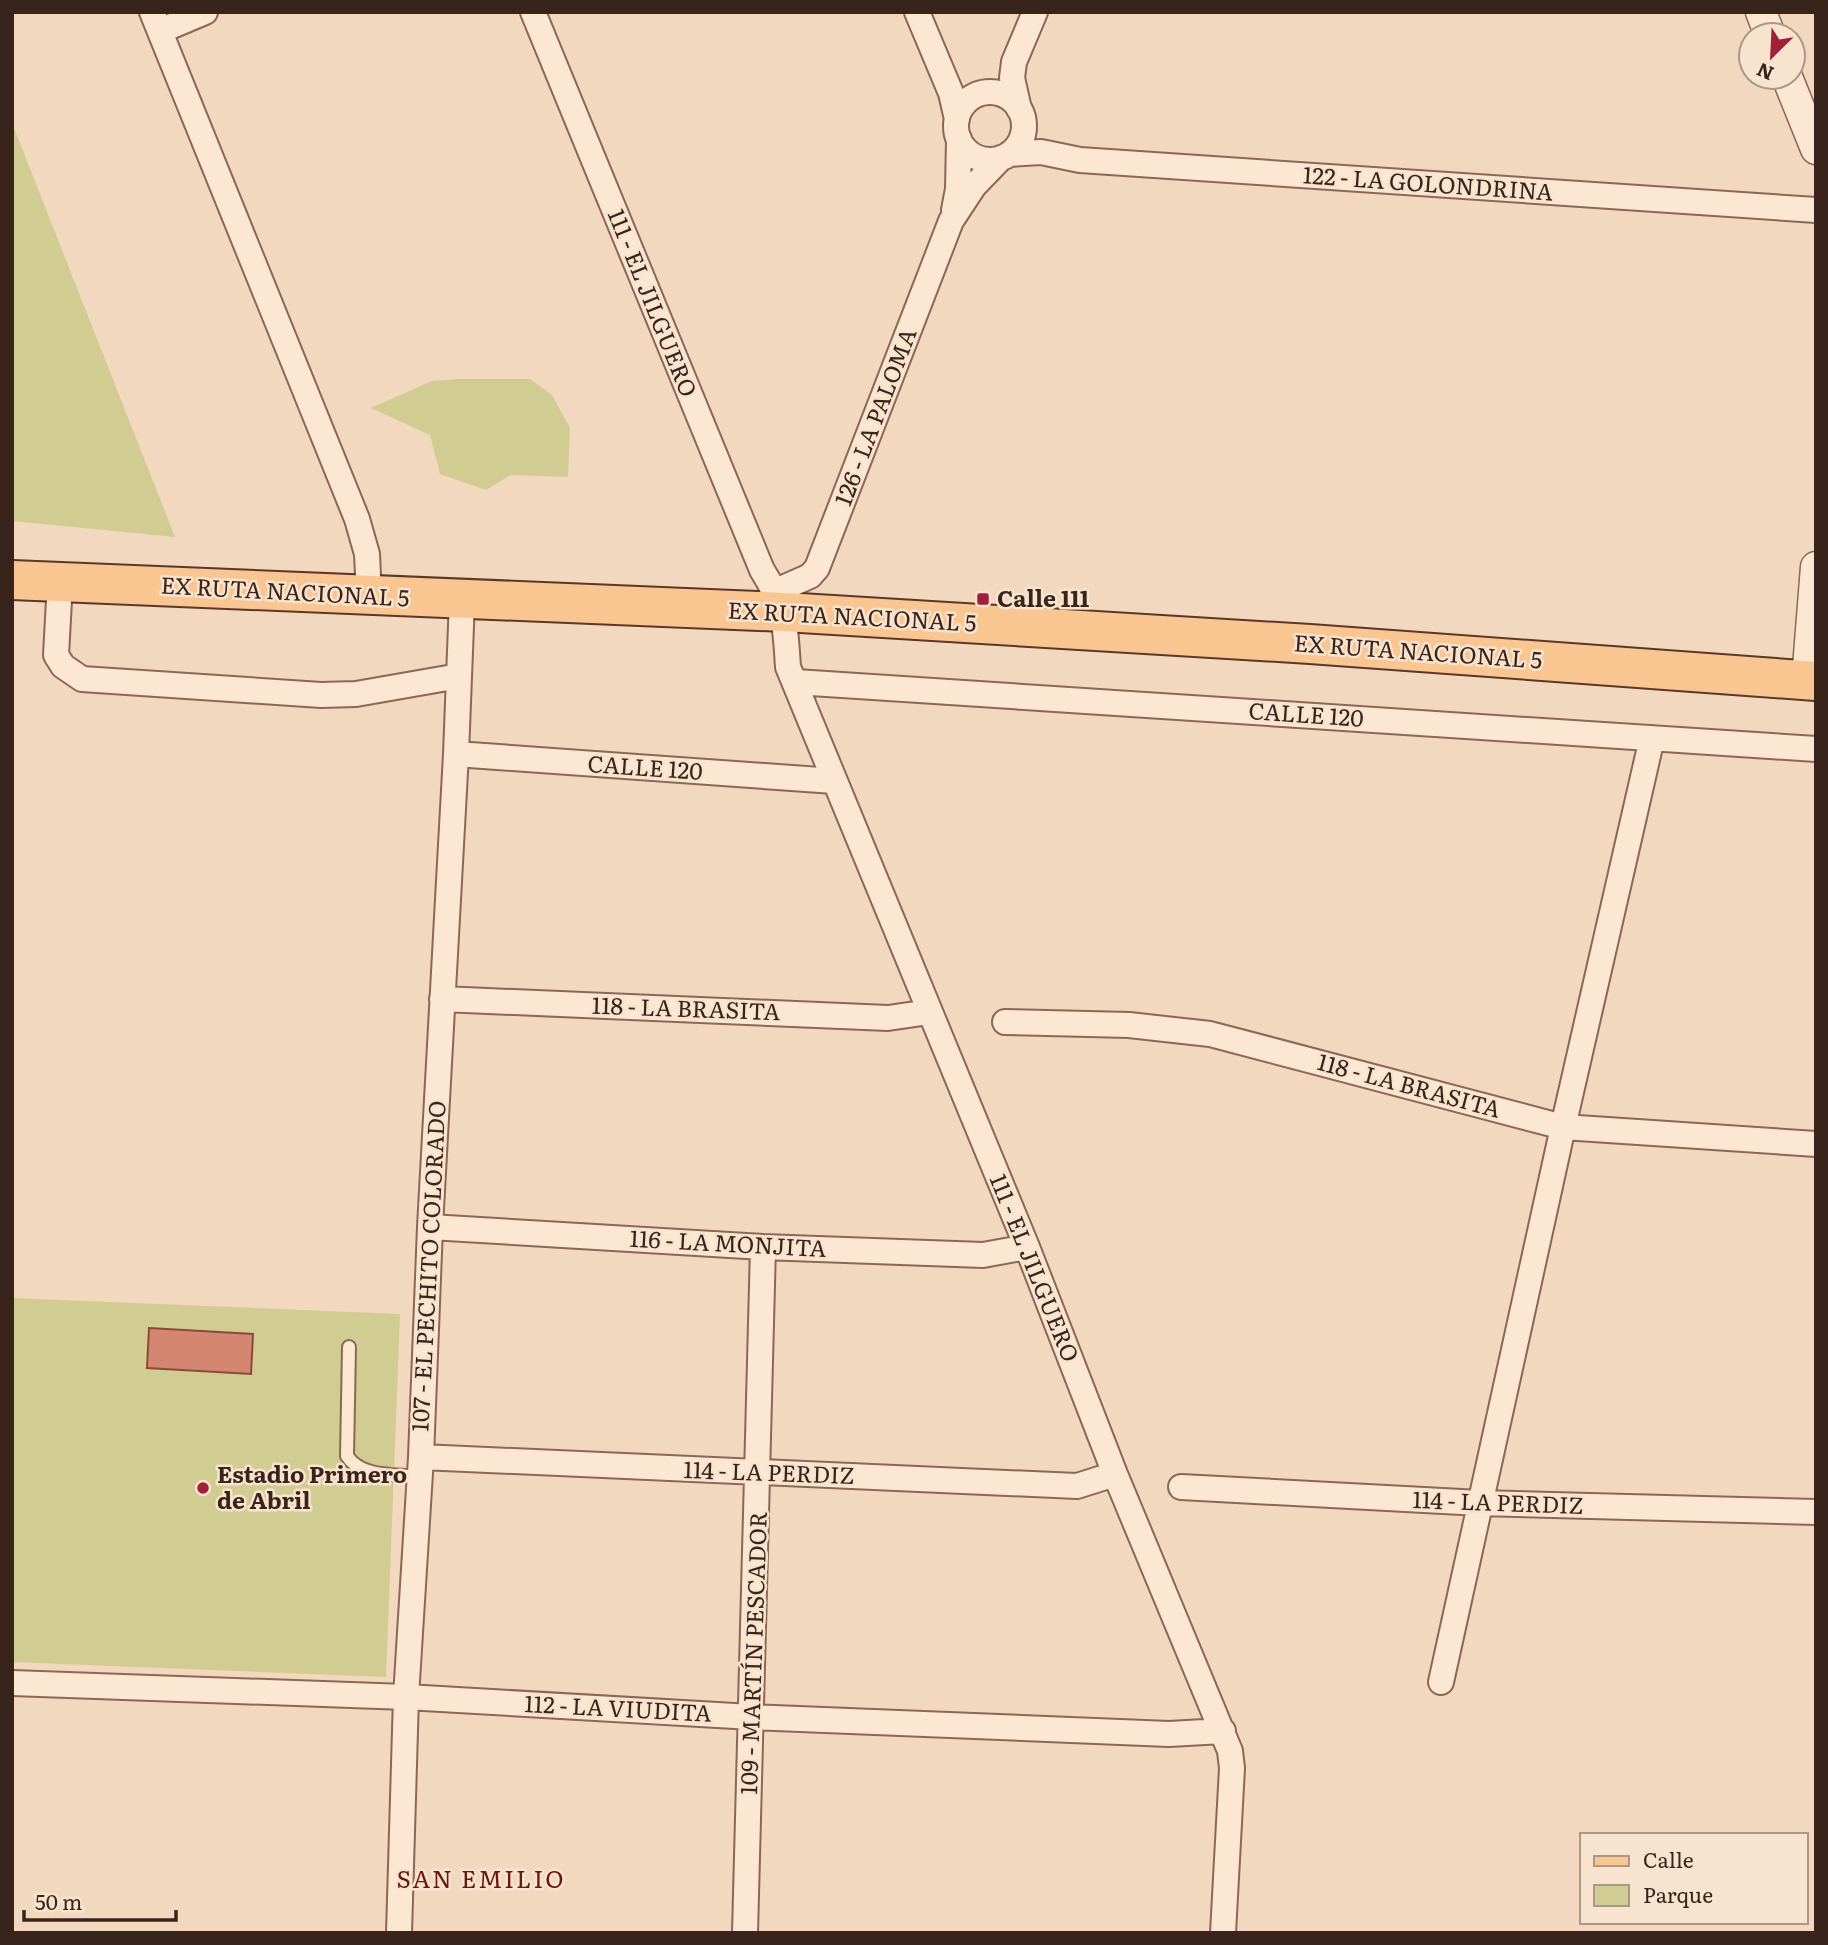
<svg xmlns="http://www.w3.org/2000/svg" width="1828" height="1945" viewBox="0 0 1828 1945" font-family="Literata,serif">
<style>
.green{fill:#d1cc91}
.building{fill:#d48670;stroke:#8d4938;stroke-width:2}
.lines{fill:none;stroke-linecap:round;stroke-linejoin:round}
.service-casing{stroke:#8c6755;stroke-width:16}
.minor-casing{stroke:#8c6755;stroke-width:28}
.tertiary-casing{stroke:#8c6755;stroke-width:33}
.primary-casing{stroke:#59372a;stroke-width:42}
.service{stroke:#fce7d2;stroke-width:12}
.minor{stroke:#fce7d2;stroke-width:24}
.tertiary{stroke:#fce7d2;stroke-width:30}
.primary{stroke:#f9c591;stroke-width:38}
.poi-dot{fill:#a01f39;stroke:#f8e4ce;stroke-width:2.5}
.labels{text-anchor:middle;stroke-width:5;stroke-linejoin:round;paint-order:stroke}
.street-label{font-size:23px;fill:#39241b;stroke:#f8e4ce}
.poi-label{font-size:23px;font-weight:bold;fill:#39241b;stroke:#f8e4ce;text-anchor:start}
.neighbourhood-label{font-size:24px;letter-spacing:2px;fill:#6a1816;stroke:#f8e4ce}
</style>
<rect width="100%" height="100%" fill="#f2d8be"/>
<path class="green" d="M12,123L175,537L12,521Z
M460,379H530L552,395L570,428L568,477L511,475L486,490L440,474L430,435L371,408L432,381Z
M12,1298L400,1314L386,1677L12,1662Z"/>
<path class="building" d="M149,1328L253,1334L251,1374L147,1368Z"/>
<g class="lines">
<g class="service-casing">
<path id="service" d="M349,1347L347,1456C361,1478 395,1474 419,1477"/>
</g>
<g class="minor-casing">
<path id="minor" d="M152,12L357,519L367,554L369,596
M533,12L762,570C786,608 785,624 788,667L1027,1247L1115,1474L1230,1751L1232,1768L1223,1933
M917,12L951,93L957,119
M160,31L205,12
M956 126a34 34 0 1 1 68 0a34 34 0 1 1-68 0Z
M1019,109L1012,78L1014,62L1035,12
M1009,154L1041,152L1080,160L1816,210
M954,210L958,189L959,139
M60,582L56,655L63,666L82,679L321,695L356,694L459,676
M776,591L810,576L817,568L951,221L974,186L1001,158
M796,682L1816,749
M456,754L834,781
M442,999L888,1018L929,1012
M1005,1022L1129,1025L1210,1034L1563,1127L1816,1144
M430,1227L763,1247L983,1255L1027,1247
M421,1457L1077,1486L1115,1474
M1181,1487L1480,1503L1816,1512
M1441,1682L1563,1127L1652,738
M12,1683L406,1697L752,1717L1169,1734L1223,1731
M399,1933L406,1697L421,1457L430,1227L456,754L462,600
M745,1933L763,1247"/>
</g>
<g class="tertiary-casing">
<path id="tertiary" d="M1761,12L1770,35
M1787,77L1816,149
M1807,680L1816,567"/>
</g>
<g class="primary-casing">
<path id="primary" d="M12,580L784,612L1310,644L1816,681"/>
</g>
<use href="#service" class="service"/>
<use href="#minor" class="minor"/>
<use href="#tertiary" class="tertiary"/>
<use href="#primary" class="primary"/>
</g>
<g class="poi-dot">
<rect x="976" y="592" width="14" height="14" rx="3.5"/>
<circle cx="203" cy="1488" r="7"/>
</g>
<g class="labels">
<g class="street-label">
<text transform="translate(1428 184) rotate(4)" y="8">122 - LA GOLONDRINA</text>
<text transform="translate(652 303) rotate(68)" y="8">111 - EL JILGUERO</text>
<text transform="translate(876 417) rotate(-69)" y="8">126 - LA PALOMA</text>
<text transform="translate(285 592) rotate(3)" y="8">EX RUTA NACIONAL 5</text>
<text transform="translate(852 617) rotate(3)" y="8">EX RUTA NACIONAL 5</text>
<text transform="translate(1418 652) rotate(4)" y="8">EX RUTA NACIONAL 5</text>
<text transform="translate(1306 715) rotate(4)" y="8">CALLE 120</text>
<text transform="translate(645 768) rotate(4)" y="8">CALLE 120</text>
<text transform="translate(686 1009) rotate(2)" y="8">118 - LA BRASITA</text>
<text transform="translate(1409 1086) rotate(15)" y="8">118 - LA BRASITA</text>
<text transform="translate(728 1244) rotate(3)" y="8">116 - LA MONJITA</text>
<text transform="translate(429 1266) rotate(-87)" y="8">107 - EL PECHITO COLORADO</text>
<text transform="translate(1034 1268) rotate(68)" y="8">111 - EL JILGUERO</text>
<text transform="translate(769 1473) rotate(2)" y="8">114 - LA PERDIZ</text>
<text transform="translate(1498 1503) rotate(2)" y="8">114 - LA PERDIZ</text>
<text transform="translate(754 1653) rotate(-88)" y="8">109 - MARTÍN PESCADOR</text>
<text transform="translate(618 1709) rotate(3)" y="8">112 - LA VIUDITA</text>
</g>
<g class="poi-label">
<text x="997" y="607">Calle 111</text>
<text x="217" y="1483">Estadio Primero<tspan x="217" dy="26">de Abril</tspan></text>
</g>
<g class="neighbourhood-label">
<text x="481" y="1888">SAN EMILIO</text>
</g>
</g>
<rect width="1828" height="1945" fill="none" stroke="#39241b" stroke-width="28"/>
<rect x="1580" y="1833" width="228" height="91" fill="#f8e4ce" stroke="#ac9786" stroke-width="2"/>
<rect x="1594" y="1856" width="35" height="10" fill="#f9c591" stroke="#ac9786" stroke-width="2"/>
<text x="1643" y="1868" font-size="21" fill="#39241b">Calle</text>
<rect x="1594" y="1885" width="35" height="21" fill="#d1cc91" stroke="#ac9786" stroke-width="2"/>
<text x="1643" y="1903" font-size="21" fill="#39241b">Parque</text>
<g transform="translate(1772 56) rotate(204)"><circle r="33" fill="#f8e4ce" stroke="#ac9786" stroke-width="2"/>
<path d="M0-5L12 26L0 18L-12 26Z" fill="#a01f39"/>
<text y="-10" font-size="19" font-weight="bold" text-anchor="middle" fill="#39241b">N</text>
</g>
<path d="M24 1910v10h152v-10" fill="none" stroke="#39241b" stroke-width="3.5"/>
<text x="35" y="1910" font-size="21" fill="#39241b" stroke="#f8e4ce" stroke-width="5" paint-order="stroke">50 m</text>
</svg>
